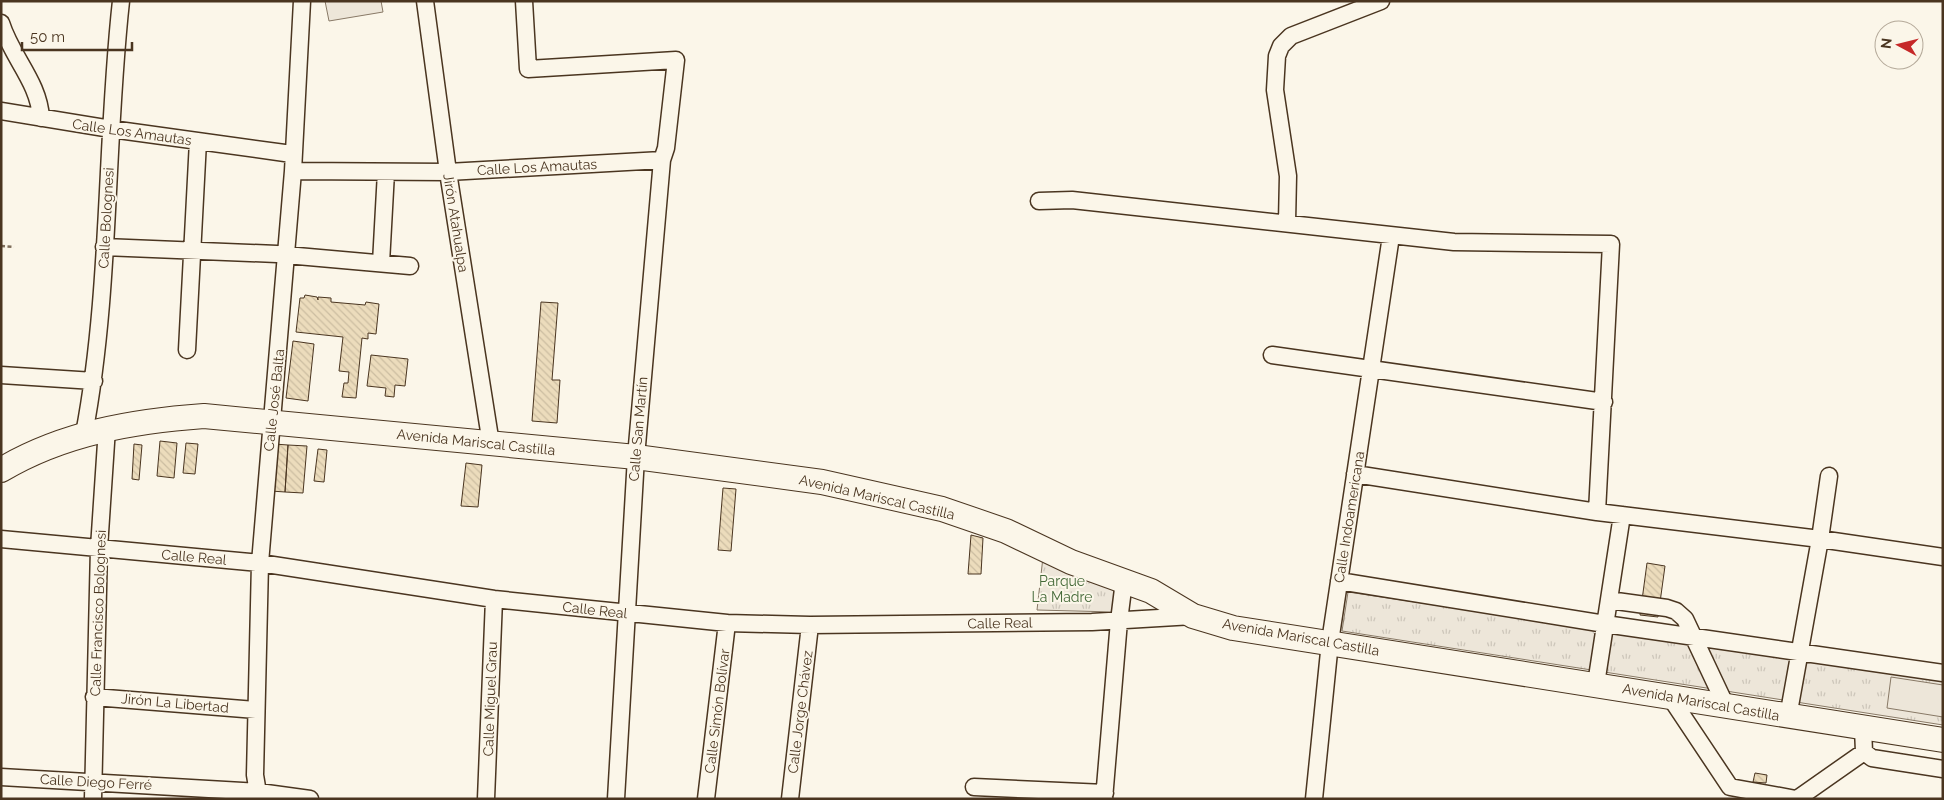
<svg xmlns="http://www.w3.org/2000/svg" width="1944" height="800" viewBox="0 0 1944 800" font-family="Raleway,sans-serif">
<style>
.park{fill:url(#park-tufts);stroke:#887966}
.pitch{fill:#ede6d9;stroke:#887966}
.building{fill:url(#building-back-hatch);stroke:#4a3520}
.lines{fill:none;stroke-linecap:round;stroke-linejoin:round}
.minor-casing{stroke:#4a3520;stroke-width:19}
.highway-casing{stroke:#4a3520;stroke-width:26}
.path{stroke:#7f6f5c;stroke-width:2.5;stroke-dasharray:4 2.5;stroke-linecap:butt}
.minor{stroke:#fbf6e9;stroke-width:16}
.highway{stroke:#fbf6e9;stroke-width:24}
.labels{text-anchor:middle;stroke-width:4;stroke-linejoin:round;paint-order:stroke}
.street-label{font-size:14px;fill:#4a3520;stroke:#fbf6e9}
.park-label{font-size:14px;fill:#436837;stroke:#fbf6e9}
</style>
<defs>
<pattern id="park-tufts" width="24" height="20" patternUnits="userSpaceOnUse" patternTransform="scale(1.25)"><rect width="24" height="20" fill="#ede6d9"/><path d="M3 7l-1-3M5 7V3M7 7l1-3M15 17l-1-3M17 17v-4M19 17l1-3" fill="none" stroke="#cdc6ba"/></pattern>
<pattern id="building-back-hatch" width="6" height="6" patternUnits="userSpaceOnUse" patternTransform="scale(1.25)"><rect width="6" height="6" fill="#ecdcbc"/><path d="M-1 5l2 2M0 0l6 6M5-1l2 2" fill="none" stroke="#ccbda1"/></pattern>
</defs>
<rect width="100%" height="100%" fill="#fbf6e9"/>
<path class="park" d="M1043,557L1119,591L1114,612L1037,610Z
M1348,592L1943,681V725L1342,631Z"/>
<path class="pitch" d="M325,1H381L383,12L329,21Z
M1891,677L1943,685V717L1887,708Z"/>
<path class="building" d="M305,295L317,297L318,300V297L331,298V302L365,305L366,302L379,304L376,334L368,333V339L362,338L356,398L342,397L344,383H348L349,372L339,371L343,337L296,332L300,298H304Z
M541,302L558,303L552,380H560L557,423L532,421Z
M293,341L314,344L308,401L286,398Z
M371,355L408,359L405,386L395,385L394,397L385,396L386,388L367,386Z
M160,441L177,443L174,478L157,476Z
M186,443L198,444L195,474L183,473Z
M134,444L142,445L139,480L132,479Z
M274,444L288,445L285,492L271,491Z
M288,445L307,446L303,493L285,492Z
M318,449L327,450L324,482L314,481Z
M466,463L482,465L478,507L461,506Z
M723,488L736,489L731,551L718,550Z
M971,535L983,538L981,574H968Z
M1647,563L1665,566L1658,617L1640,615Z
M1755,773L1767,775L1766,783L1753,782Z"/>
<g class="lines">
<g class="minor-casing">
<path id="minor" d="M425,1L448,172L491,444
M524,1L528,69L676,60L666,148L662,160L636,457L616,799
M1,23C12,58 39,82 41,118
M1,111L111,129L292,154
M293,171L448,172L662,160
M1039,201L1072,200L1454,242L1611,244L1597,512
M1287,222L1288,176L1275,90L1277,56L1281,46L1291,36L1381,1
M104,247L277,254
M286,255L410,266
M381,263L386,172
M187,350L198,141
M1272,355L1604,402
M1,375L94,381
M84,434C111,292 105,145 121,1
M1355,474L1597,512L1820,539L1943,557
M1,539L260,563L494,599L727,623L810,625L1092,622L1193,616
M1339,581L1605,624L1943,673
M1609,600L1667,608L1676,611L1685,619L1726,706
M1596,684L1622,515
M94,697L256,710
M1670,697L1730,787L1796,799
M1788,717L1820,539L1829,476
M1863,728L1864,752L1872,758L1943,769
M1,777L259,792L310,799
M974,787L1105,793
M93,799L99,548L107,428
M259,799L255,775L260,563L293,171L302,1
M486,799L494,599
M706,799L727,623
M790,799L810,625
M1104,799L1119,621L1124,581
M1314,799L1330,642L1391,236
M1797,799L1864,752"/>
</g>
<g class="highway-casing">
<path id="highway" d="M1,470C63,433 134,421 204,416L636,457L822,482L942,509L1006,531L1071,562L1151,591L1193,616L1233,628L1943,740"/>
</g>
<path class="path" d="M1,246L14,247"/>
<use href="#minor" class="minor"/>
<use href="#highway" class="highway"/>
</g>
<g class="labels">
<g class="street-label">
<text transform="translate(132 132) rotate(8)" y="5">Calle Los Amautas</text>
<text transform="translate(537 167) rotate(-3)" y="5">Calle Los Amautas</text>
<text transform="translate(106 218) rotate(-87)" y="5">Calle Bolognesi</text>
<text transform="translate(456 223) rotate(81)" y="5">Jirón Atahualpa</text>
<text transform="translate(274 400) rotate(-84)" y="5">Calle José Balta</text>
<text transform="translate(638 429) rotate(-85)" y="5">Calle San Martín</text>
<text transform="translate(476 442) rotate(6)" y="5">Avenida Mariscal Castilla</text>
<text transform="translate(877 497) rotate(13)" y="5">Avenida Mariscal Castilla</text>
<text transform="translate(1349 517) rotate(-81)" y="5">Calle Indoamericana</text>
<text transform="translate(194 557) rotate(5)" y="5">Calle Real</text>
<text transform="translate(595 610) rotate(6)" y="5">Calle Real</text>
<text transform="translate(98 613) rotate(-88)" y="5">Calle Francisco Bolognesi</text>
<text transform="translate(1000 623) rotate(-1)" y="5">Calle Real</text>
<text transform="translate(1301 637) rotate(10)" y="5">Avenida Mariscal Castilla</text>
<text transform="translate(490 699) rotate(-88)" y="5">Calle Miguel Grau</text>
<text transform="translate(1701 702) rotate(10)" y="5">Avenida Mariscal Castilla</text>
<text transform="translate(175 703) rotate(5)" y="5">Jirón La Libertad</text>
<text transform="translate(717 711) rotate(-83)" y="5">Calle Simón Bolívar</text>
<text transform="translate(800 712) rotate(-83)" y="5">Calle Jorge Chávez</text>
<text transform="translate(96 782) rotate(3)" y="5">Calle Diego Ferré</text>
</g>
<g class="park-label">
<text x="1062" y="586">Parque<tspan x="1062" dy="16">La Madre</tspan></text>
</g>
</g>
<rect width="1944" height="800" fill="none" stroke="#4a3520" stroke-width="5"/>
<g transform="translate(1899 45) rotate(277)"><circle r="24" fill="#fbf6e9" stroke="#b4a999"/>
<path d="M0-4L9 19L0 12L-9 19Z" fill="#c62828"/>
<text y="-8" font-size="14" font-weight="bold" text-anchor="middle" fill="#4a3520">N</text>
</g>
<path d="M22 42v8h110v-8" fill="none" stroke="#4a3520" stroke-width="2.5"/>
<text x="30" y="42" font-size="15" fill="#4a3520" stroke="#fbf6e9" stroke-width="4" paint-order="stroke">50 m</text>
</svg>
